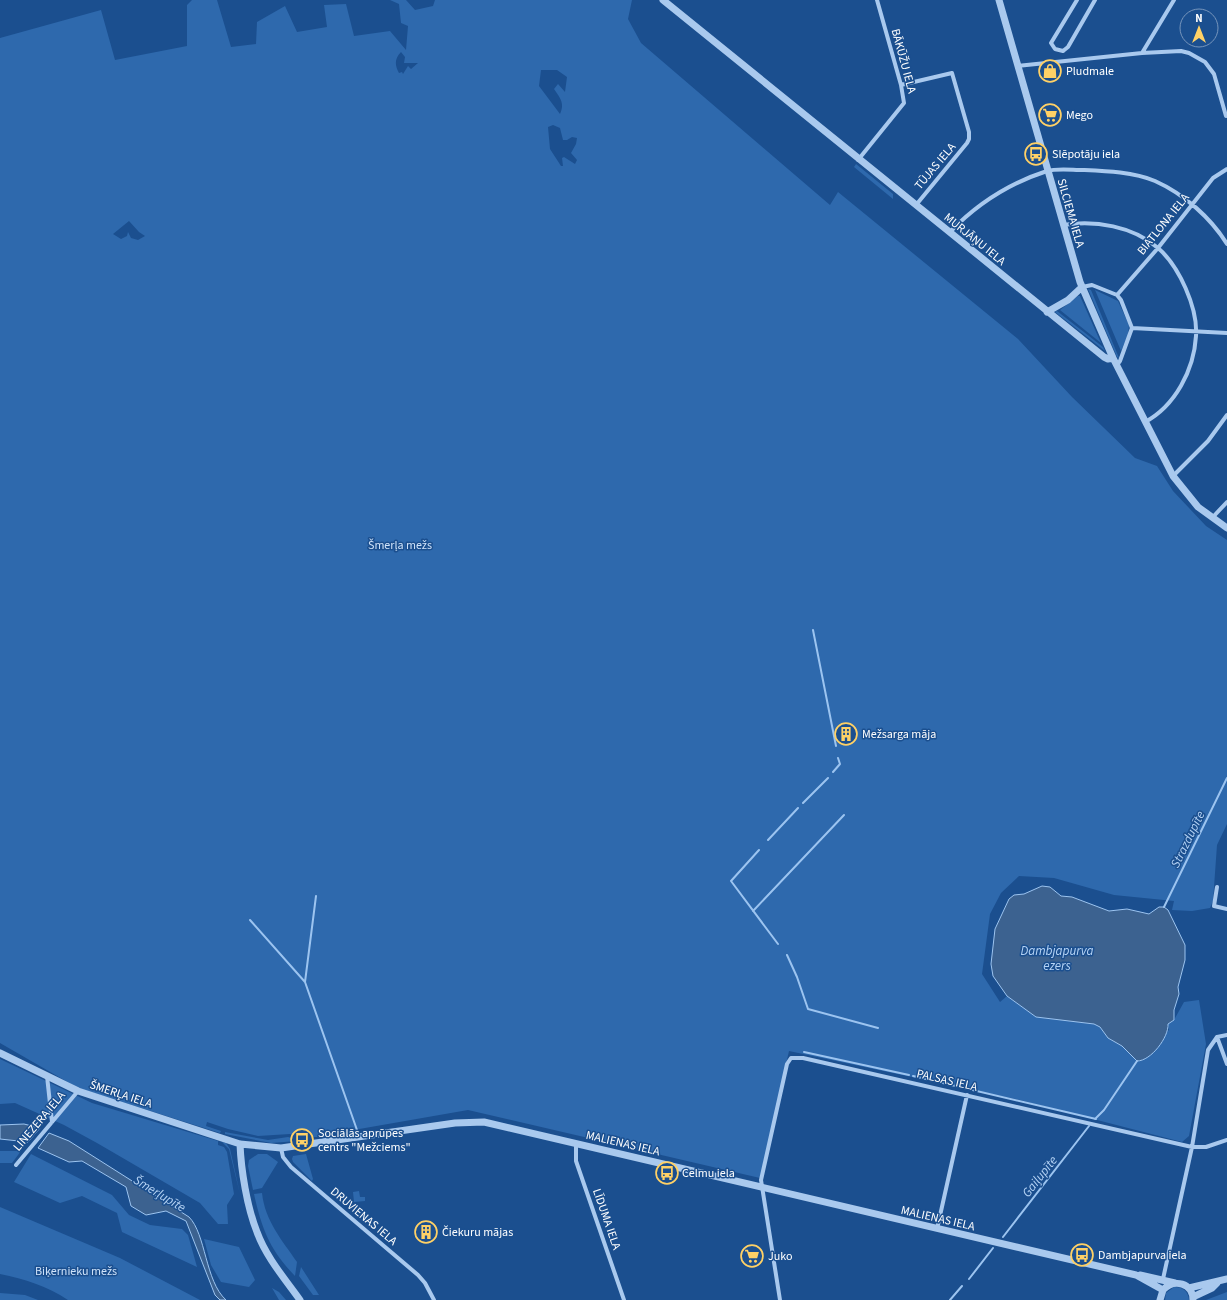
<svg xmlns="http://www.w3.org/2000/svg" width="1227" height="1300" viewBox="0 0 1227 1300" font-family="'Source Sans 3',sans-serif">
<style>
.green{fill:#2e69ad;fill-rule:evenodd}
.water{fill:#3c6290;stroke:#9cc4f0}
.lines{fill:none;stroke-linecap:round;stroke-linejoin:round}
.stream{stroke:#9cc4f0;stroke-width:2}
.minor{stroke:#a9c9ee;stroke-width:4}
.tertiary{stroke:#a9c9ee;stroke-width:7}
.labels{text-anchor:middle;stroke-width:3;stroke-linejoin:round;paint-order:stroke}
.street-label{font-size:12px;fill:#fff;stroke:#1b4f8f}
.poi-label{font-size:12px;fill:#fff;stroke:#1b4f8f;text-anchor:start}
.park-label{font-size:12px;fill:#cfe3fa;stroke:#1b4f8f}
.water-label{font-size:13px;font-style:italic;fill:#b5d3f5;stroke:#1b4f8f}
</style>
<rect width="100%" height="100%" fill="#1b4f8f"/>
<path class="green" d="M192,0H217L231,47L256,44L257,22L285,6L297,32L327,27L324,5L346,4L354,36L390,31L406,50L408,26L401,23L399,4L390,0H406L415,10L433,6L435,0H632L628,19L641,43L830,205L838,192L1018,339L1072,397L1135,458L1157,466L1173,491L1206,526L1227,540V824L1217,845L1213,901L1210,908L1192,911L1172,910L1174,901L1114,895L1054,878L1019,876L1001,893L990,914L982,974L1000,1002L1007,996L1036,1017L1094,1024L1100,1027L1108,1038L1122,1046L1137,1061L1169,1030L1168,1024L1174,1020L1184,1002L1199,1000L1206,1044L1189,1136L1182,1142L1020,1100L789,1051L760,1178L468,1110L325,1135V1137H311V1135L302,1136V1139L290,1134L258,1136L228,1129L207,1122L206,1126L221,1131L220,1133L78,1088L0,1043V38L101,10L115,60L187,46V5ZM401,52L405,57L404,63H418L411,69L408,66L403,74L402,72L399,73C395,66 394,59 401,52ZM541,70H557L567,77L565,92L558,84L554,89C560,98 565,103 560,114L539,86ZM553,125L560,128L563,140H567L572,137L577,138L576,144L571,153L577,160L575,164L564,157L562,158L563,166H561L550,149L548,127ZM129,221L139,232L145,236L138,240L131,238L128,232L127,236L121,239L113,234Z
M856,164L893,194V199L854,167Z
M1088,289L1091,290L1119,358L1117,357Z
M1095,290L1118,301L1129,325L1128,335L1121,351Z
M1078,296H1080L1101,343L1060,310Z
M1057,311L1103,347L1105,351L1055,312Z
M0,1059L92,1103L218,1141V1145L224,1147L227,1152L234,1194L227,1205L228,1224H218L200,1203L97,1143L64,1125L15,1103L0,1104Z
M225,1132L257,1138L268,1140L288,1137L297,1140V1141L271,1143L225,1134Z
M222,1142L226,1143L230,1149L240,1194L229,1149Z
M0,1151H21L12,1163H0Z
M31,1154L112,1195L129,1215L150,1225L182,1229L188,1235L197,1267L122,1232L117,1213L82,1196L60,1203L14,1182Z
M258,1154H267L278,1162L262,1188L253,1190L248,1166L249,1160Z
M306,1154L313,1179L312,1181L293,1162L292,1159L293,1156Z
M359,1191L360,1197H365V1201L354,1202L353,1192Z
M262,1193C265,1221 282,1240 297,1262L295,1276C270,1250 262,1230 254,1194Z
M0,1207L120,1258L200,1300H68C47,1286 25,1279 0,1274Z
M204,1239L239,1247L255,1280L249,1287L221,1282L211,1265Z
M301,1267L319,1295H313L299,1276Z
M1174,1287C1183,1287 1188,1291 1189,1300H1165L1166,1293Z
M272,1288L279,1292L286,1300H279Z
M1227,1292V1300H1206Z
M0,1293L25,1295L38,1300H0Z"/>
<path class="water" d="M1042,886L1050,887L1061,896L1072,897L1109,911L1127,909L1149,914L1159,907H1164L1168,910L1185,945V960L1178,987L1179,994L1174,1010V1020L1168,1024C1169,1037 1151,1061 1137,1061L1122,1046L1108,1038L1100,1027L1094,1024L1036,1017L1007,996L993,976L991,964L995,929L1009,899L1014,895L1024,894Z
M24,1124L40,1128L28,1142L0,1139V1125Z
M49,1133L69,1141L189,1217C206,1234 205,1281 226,1300H220L215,1295L186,1221L166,1211L146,1215L131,1206L126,1187L82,1161L69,1162L38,1148Z"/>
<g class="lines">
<path class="stream" d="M813,630L836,746
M833,772L840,764L838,758
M803,803L828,778
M768,840L798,808
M759,850L731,881L778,944
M316,896L305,982L357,1130
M1164,907L1227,778
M753,911L844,815
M250,920L305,982
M787,955L797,977L808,1009L878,1028
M804,1052L909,1075
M913,1076L1096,1119
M1095,1119L1104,1110L1137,1061
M1003,1237L1089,1126
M969,1279L993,1248
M950,1300L962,1286"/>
<path class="minor" d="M1063,51L1055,49L1051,43L1077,0
M1063,51L1068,47L1095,0
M1142,53L1174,0
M1017,66L1142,53L1181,51L1189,53L1205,62L1214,74L1226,116
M901,85L952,73L969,132V139L967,143L916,205
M858,160L904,103L901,85L877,0
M1063,225C1095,220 1133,226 1158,248C1179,266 1198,308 1196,336C1194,370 1175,406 1145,422
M950,232C976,205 1010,183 1047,171C1057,168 1072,170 1083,170C1106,171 1133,172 1155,181C1184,194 1211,218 1227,244
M1082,287L1092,285L1117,295L1121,300L1132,328L1120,361L1117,365
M1117,295L1158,248L1213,178L1227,169
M1132,328L1227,333
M1173,476L1208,441L1227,415
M1212,518L1227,502
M1217,887L1214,906L1227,909
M1217,1037L1227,1064
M1217,1037L1227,1035
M47,1076L52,1122
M576,1143V1161L624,1300
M281,1148L283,1157L291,1167L418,1275L425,1283L434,1300
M16,1165L78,1091
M937,1229L967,1095
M1163,1279L1192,1147L1208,1050L1217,1037
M780,1300L761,1180L787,1064L791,1058H803L1192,1147H1206L1227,1140"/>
<path class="tertiary" d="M663,0L1104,357L1108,359L1113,358
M999,0L1080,282L1113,358L1173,476L1198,507L1227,528
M1047,312L1068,300L1082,287
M0,1053L78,1091L240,1144L281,1148L455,1123L484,1122L1136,1275L1163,1290
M240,1144C241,1170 247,1207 257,1232C266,1257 285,1279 300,1300
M1140,1275L1175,1283
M1189,1288L1227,1279
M1193,1297L1212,1288L1217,1283
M1160,1300L1163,1290C1174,1278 1193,1283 1193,1300"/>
</g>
<defs>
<g id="shop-ring" transform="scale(1.15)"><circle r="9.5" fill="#1b4f8f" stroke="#ffd166" stroke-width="1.5"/><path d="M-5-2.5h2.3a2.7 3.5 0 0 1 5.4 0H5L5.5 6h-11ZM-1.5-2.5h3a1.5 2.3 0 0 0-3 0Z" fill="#ffd166"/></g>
<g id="supermarket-ring" transform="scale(1.15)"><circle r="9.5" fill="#1b4f8f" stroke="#ffd166" stroke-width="1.5"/><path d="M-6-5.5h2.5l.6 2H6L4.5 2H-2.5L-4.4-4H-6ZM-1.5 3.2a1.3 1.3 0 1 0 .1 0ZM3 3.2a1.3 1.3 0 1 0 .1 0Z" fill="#ffd166"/></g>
<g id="bus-ring" transform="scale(1.15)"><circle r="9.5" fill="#1b4f8f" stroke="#ffd166" stroke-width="1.5"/><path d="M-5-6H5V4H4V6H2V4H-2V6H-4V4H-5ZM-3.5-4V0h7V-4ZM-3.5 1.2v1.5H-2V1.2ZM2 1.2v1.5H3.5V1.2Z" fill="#ffd166"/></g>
<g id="building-ring" transform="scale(1.15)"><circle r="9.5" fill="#1b4f8f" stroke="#ffd166" stroke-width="1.5"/><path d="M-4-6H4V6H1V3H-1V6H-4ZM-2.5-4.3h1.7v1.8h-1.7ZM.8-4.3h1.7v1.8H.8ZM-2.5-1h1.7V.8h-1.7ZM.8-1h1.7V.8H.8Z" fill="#ffd166"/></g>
</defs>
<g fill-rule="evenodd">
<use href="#shop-ring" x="1050" y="71"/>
<use href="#supermarket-ring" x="1050" y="115"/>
<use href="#bus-ring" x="1036" y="154"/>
<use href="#building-ring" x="846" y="734"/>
<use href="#bus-ring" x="302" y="1140"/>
<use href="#bus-ring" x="667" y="1173"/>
<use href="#building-ring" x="426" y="1232"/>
<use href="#bus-ring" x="1082" y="1255"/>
<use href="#supermarket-ring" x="752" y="1256"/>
</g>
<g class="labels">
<g class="street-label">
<text transform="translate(904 61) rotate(75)" y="4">BĀKŪŽU IELA</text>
<text transform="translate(935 166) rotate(-50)" y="4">TŪJAS IELA</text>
<text transform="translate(1071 213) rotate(74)" y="4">SILCIEMA IELA</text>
<text transform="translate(1163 224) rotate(-51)" y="4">BIATLONA IELA</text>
<text transform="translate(975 239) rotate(39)" y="4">MURJĀŅU IELA</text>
<text transform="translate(947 1080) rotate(13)" y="4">PALSAS IELA</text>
<text transform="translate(121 1094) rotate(18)" y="4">ŠMERĻA IELA</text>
<text transform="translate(39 1121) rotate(-50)" y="4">LINEZERA IELA</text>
<text transform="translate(623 1143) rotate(13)" y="4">MALIENAS IELA</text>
<text transform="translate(364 1216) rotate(40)" y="4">DRUVIENAS IELA</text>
<text transform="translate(938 1218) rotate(13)" y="4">MALIENAS IELA</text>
<text transform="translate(607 1219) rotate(71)" y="4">LĪDUMA IELA</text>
</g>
<g class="poi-label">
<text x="1066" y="75">Pludmale</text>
<text x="1066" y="119">Mego</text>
<text x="1052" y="158">Slēpotāju iela</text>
<text x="862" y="738">Mežsarga māja</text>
<text x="318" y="1137">Sociālās aprūpes<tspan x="318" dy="14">centrs "Mežciems"</tspan></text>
<text x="682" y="1177">Celmu iela</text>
<text x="442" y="1236">Čiekuru mājas</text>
<text x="1098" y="1259">Dambjapurva iela</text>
<text x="768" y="1260">Juko</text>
</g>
<g class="park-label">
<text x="400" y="549">Šmerļa mežs</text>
<text x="76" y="1275">Biķernieku mežs</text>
</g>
<g class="water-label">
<text transform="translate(1187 839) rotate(-64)" y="5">Strazdupīte</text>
<text x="1057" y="955">Dambjapurva<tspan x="1057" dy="15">ezers</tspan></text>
<text transform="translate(1039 1176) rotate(-52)" y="5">Gaiļupīte</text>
<text transform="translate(160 1193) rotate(31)" y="5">Šmerļupīte</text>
</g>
</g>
<g transform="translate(1199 28)"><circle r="19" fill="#1b4f8f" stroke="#7695bc"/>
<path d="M0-3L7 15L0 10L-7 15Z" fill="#ffd166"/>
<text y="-6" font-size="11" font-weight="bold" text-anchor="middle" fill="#ffffff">N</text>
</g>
</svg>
